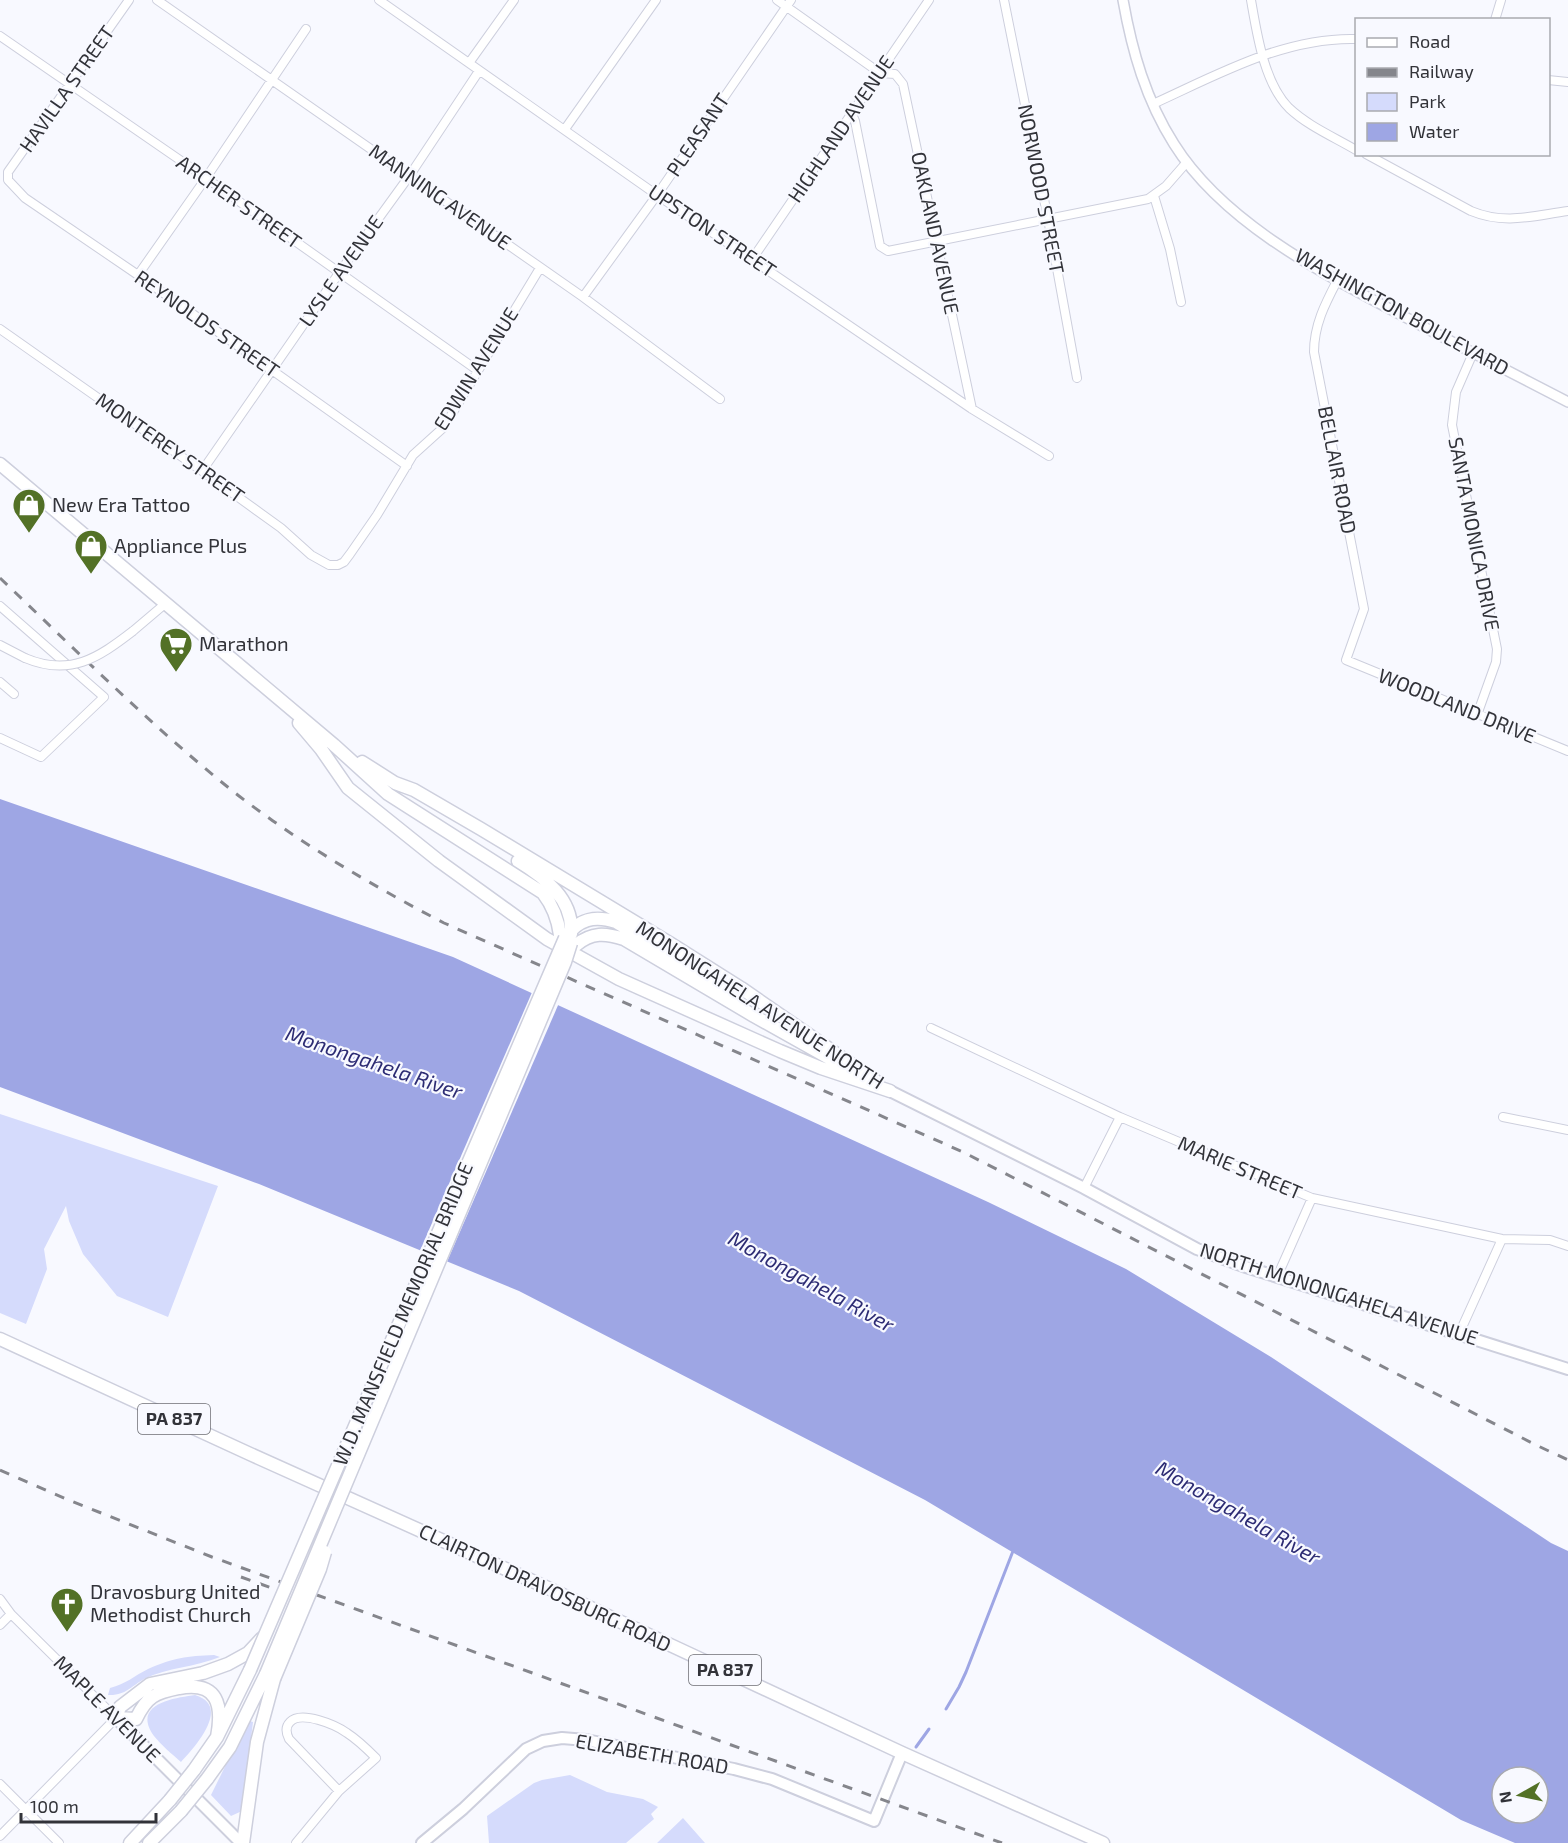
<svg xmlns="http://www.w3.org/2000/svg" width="1568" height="1843" viewBox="0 0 1568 1843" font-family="'Exo 2',sans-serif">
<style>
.green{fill:#d5dbfc}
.water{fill:#9ea6e4;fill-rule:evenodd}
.pier{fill:#f8f9ff}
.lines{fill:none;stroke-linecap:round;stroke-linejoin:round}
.stream{stroke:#9ea6e4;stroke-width:3}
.minor-casing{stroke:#cdcfdd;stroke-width:10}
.tertiary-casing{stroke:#cdcfdd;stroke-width:12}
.secondary-casing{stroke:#cdcfdd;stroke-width:14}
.primary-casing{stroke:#cdcfdd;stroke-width:15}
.minor{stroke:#fff;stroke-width:8}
.tertiary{stroke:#fff;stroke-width:9}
.secondary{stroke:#fff;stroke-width:10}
.primary{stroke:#fff;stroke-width:12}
.rail{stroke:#85868c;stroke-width:3;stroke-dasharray:10 10;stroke-linecap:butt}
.minor-bridge-casing{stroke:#cdcfdd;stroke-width:10;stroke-linecap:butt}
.primary-bridge-casing{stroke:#cdcfdd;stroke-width:15;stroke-linecap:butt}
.minor-bridge{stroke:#fff;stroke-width:8}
.primary-bridge{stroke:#fff;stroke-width:12}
.labels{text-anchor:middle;stroke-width:4.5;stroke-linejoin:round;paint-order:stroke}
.shield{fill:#f8f9ff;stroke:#6d6e74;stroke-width:1.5}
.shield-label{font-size:18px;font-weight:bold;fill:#323339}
.street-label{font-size:20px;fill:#323339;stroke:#f8f9ff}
.poi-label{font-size:20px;fill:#323339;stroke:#f8f9ff;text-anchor:start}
.water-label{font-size:21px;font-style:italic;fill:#2d2c74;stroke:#f8f9ff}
</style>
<rect width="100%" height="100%" fill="#f8f9ff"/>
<path class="green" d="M0,1114L218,1186L168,1317L117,1296L83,1254L69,1221L66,1206L44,1249L47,1269L26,1324L0,1313Z
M214,1655L220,1657C196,1667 166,1668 146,1678C132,1685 126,1696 108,1695L110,1688C126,1684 134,1676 148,1669C173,1658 187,1656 214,1655Z
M195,1695C232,1706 195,1747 181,1762C172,1754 161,1745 154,1736C131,1704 174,1698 195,1695Z
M250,1721L253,1722L242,1811L231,1816L211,1795L246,1724L248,1725Z
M570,1775L607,1792L643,1799L658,1807L651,1814L654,1819L626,1843H489L487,1816L534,1783L542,1780Z
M683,1818L705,1843H657Z"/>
<path class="water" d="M0,799L453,957L988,1202L1126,1269L1271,1357L1551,1543L1568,1551V1843H1515L1461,1820L925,1500L519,1291L259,1184L0,1087ZM1502,1777H1538V1813H1502Z"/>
<path class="pier" d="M533,990L559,1003L446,1264L419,1253Z"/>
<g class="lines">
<path class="stream" d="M946,1709L959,1687L966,1672L1013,1551
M916,1747L929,1729"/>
<g class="minor-casing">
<path id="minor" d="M129,0L8,172V180L25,198L138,275L407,466
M157,0L583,297L720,399
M379,0L657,195L972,409L1049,456
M777,0L880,73L895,74L903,84L972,409
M1004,0L1048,219L1077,378
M1251,0C1257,34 1264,83 1289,108C1308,126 1334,137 1356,150
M1495,20L1501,0
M0,36L206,178L477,370
M469,63L514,0
M1548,80L1568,82
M1153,104C1217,75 1284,37 1356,39
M852,114L855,121L880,246L888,251L1148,199L1166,186L1187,162
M565,129L656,0
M1366,154L1471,211C1505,225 1532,216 1568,211
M1154,196L1170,249L1181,302
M753,258L929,0
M138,275L206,178L306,29
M1337,281C1325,304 1314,325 1314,352L1364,609L1346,660L1568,751
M583,297L657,195L791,0
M0,329L202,471L281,528L311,555L329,565H338L344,562L350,554L377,515L413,455L444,427L540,268
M1473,353L1456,392L1452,425L1497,649L1496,662L1477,715
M202,471L339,273L410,175L479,71
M0,606L104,697L41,757L0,738
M133,631L166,603
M0,645L25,658
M0,682L14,694
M931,1028L1120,1117L1312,1198L1502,1239L1550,1240L1568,1246
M1503,1117L1568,1130
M1084,1188L1120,1117
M1277,1277L1312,1198
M1459,1334L1502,1239
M0,1599L11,1614L116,1718L0,1836
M0,1625L11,1614
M0,1784L59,1843
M296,1843L339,1791L376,1758C367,1749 358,1740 347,1733C336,1725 301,1710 290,1722C285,1727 286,1733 289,1739L339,1791"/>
</g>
<g class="tertiary-casing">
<path id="tertiary" d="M1123,0C1132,51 1146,100 1174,144C1224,224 1326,275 1407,318C1461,347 1514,374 1568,402"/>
</g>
<g class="secondary-casing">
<path id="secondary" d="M890,1091L1084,1188L1197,1249L1243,1266L1568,1369
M116,1718L241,1843
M422,1843L463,1809L526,1749L543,1741L562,1738L586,1740L734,1769L772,1779L874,1821L902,1753"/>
</g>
<g class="primary-casing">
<path id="primary" d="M0,464L334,745L388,794L543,893C553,906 558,919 560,935
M299,723L321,749L348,788L439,861L547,939L619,979L780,1051L821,1068L890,1091
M362,762L395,783L414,790L481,829L671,944L741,988L877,1082
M518,861C544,877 574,899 571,934
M565,938C578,919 594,915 616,922L735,993
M576,945C592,932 605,933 624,939L754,1016L845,1067
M0,1339L250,1454L548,1588L902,1753L1103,1843
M217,1737C223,1705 218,1681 179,1688C155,1693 147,1696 136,1719L116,1718L120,1707L150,1684L203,1673L228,1664L248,1653L262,1638
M194,1770L217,1737L250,1670
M207,1779L230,1747L266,1674
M130,1843L170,1800
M149,1843L181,1811
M243,1843L257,1742L274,1679"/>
</g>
<use href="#minor" class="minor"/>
<use href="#tertiary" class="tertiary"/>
<use href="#secondary" class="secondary"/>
<use href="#primary" class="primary"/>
<path class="rail" d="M0,578C78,652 154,729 239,796C303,845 373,886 444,923L963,1152L1536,1445L1568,1460
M0,1470L71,1501L212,1557L1002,1843
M241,1577L297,1597"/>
<g class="minor-bridge-casing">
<path id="minor-bridge" d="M25,658C70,677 98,658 133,631"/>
</g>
<g class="primary-bridge-casing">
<path id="primary-bridge" d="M250,1670L565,938
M266,1674L565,962L571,943
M274,1679L320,1569L325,1552
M170,1800L194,1770
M181,1811L207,1779"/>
</g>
<use href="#minor-bridge" class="minor-bridge"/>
<use href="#primary-bridge" class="primary-bridge"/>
</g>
<defs>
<g id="shop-pin" transform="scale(1.725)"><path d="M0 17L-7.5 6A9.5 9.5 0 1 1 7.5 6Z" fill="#537126" stroke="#f8f9ff"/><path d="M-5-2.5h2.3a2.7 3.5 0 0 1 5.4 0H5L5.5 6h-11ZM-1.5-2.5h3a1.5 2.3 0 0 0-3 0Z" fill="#fff"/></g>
<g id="supermarket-pin" transform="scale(1.725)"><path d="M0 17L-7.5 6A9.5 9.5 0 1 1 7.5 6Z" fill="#537126" stroke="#f8f9ff"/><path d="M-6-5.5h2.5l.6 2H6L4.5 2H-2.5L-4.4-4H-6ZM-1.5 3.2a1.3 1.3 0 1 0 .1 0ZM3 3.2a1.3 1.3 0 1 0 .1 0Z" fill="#fff"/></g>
<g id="church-pin" transform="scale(1.725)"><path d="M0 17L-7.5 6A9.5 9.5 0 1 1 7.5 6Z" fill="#537126" stroke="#f8f9ff"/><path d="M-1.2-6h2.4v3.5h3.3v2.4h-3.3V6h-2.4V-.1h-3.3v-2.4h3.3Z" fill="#fff"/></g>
</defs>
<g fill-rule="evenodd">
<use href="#shop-pin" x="29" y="505"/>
<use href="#shop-pin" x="91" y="546"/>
<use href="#supermarket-pin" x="176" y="644"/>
<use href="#church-pin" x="67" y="1604"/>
</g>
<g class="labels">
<g class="shield">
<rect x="138" y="1404" width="72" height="30" rx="4.5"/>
<rect x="689" y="1655" width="72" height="30" rx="4.5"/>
</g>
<g class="shield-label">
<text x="174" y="1425">PA 837</text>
<text x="725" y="1676">PA 837</text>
</g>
<g class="street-label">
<text transform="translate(67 89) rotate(-55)" y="7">HAVILLA STREET</text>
<text transform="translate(841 129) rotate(-56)" y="7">HIGHLAND AVENUE</text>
<text transform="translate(698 135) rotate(-56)" y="7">PLEASANT</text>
<text transform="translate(1041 189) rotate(79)" y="7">NORWOOD STREET</text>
<text transform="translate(440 197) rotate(35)" y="7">MANNING AVENUE</text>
<text transform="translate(239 202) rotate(35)" y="7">ARCHER STREET</text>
<text transform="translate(712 231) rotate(34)" y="7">UPSTON STREET</text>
<text transform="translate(935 233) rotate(78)" y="7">OAKLAND AVENUE</text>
<text transform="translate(341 271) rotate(-55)" y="7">LYSLE AVENUE</text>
<text transform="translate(1402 312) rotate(29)" y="7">WASHINGTON BOULEVARD</text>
<text transform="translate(207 324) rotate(35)" y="7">REYNOLDS STREET</text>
<text transform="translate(476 369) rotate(-58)" y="7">EDWIN AVENUE</text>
<text transform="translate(170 448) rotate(35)" y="7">MONTEREY STREET</text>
<text transform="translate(1337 470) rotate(79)" y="7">BELLAIR ROAD</text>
<text transform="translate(1474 534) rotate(79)" y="7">SANTA MONICA DRIVE</text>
<text transform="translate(1457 706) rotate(22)" y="7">WOODLAND DRIVE</text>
<text transform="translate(760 1005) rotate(33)" y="7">MONONGAHELA AVENUE NORTH</text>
<text transform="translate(1240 1168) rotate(23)" y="7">MARIE STREET</text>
<text transform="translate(1339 1294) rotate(18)" y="7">NORTH MONONGAHELA AVENUE</text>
<text transform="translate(403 1314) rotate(-67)" y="7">W.D. MANSFIELD MEMORIAL BRIDGE</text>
<text transform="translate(545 1588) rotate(25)" y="7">CLAIRTON DRAVOSBURG ROAD</text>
<text transform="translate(107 1709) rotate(45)" y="7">MAPLE AVENUE</text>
<text transform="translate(652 1754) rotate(10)" y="7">ELIZABETH ROAD</text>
</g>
<g class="poi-label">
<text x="52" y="512">New Era Tattoo</text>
<text x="114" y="553">Appliance Plus</text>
<text x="199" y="651">Marathon</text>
<text x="90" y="1599">Dravosburg United<tspan x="90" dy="23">Methodist Church</tspan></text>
</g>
<g class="water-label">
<text transform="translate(374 1063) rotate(19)" y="7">Monongahela River</text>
<text transform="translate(811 1282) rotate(29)" y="7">Monongahela River</text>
<text transform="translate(1238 1513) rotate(30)" y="7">Monongahela River</text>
</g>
</g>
<rect x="1355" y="18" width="195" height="138" fill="#f8f9ff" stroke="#a9aab0" stroke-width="1.5"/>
<rect x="1367" y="38" width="30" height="9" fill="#ffffff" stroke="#a9aab0" stroke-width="1.5"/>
<text x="1409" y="48" font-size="18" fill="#323339">Road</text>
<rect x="1367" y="68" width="30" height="9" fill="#85868c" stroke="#a9aab0" stroke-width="1.5"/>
<text x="1409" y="78" font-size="18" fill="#323339">Railway</text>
<rect x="1367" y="93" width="30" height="18" fill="#d5dbfc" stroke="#a9aab0" stroke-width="1.5"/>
<text x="1409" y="108" font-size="18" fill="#323339">Park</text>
<rect x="1367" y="123" width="30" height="18" fill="#9ea6e4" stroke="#a9aab0" stroke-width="1.5"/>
<text x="1409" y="138" font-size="18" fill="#323339">Water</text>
<g transform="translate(1520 1795) rotate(261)"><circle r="28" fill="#f8f9ff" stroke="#a9aab0" stroke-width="1.5"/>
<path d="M0-4.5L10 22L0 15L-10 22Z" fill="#537126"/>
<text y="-9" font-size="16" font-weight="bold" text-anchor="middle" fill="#323339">N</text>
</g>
<path d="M21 1813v9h135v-9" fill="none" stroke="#323339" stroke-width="3"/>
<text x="30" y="1813" font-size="18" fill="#323339" stroke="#f8f9ff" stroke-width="4.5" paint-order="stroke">100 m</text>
</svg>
